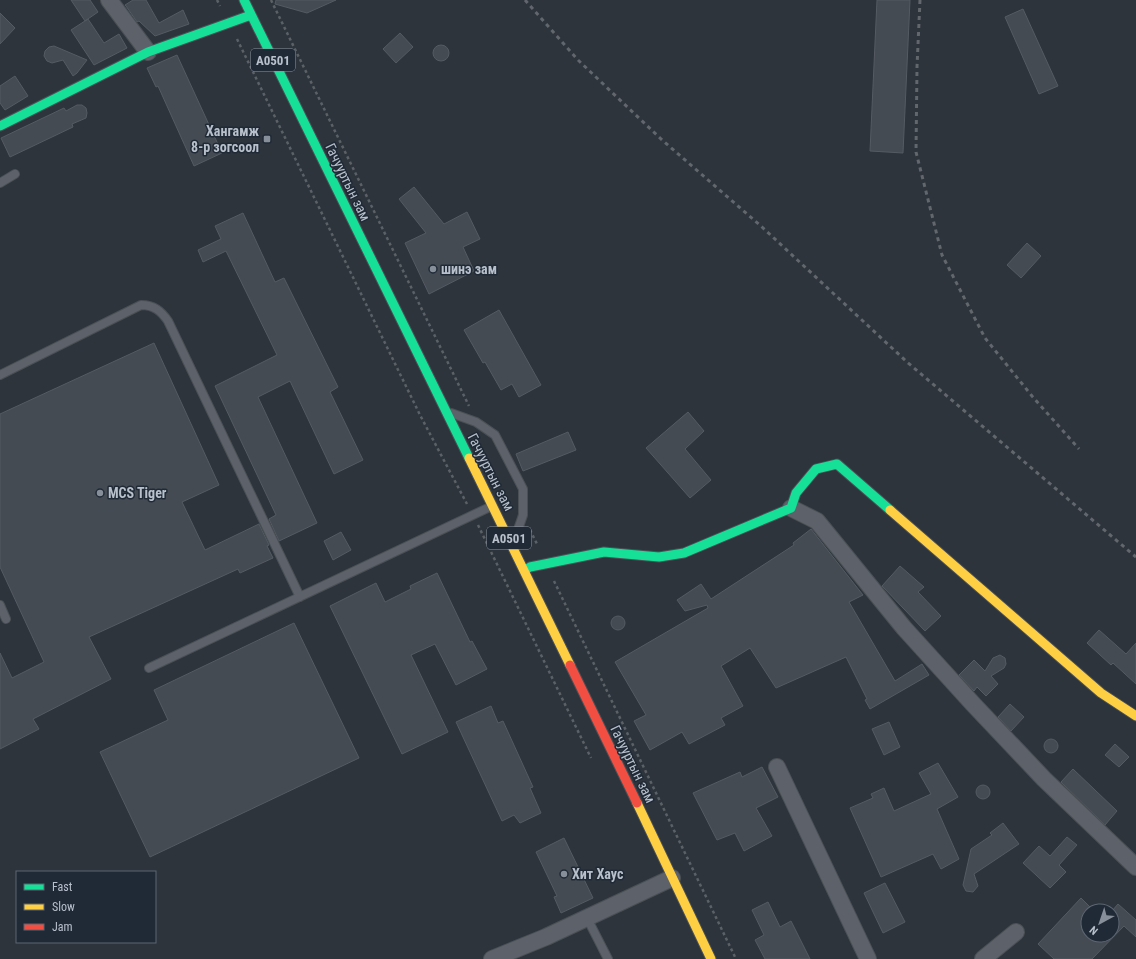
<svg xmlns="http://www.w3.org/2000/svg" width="1136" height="959" viewBox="0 0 1136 959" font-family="'Roboto Condensed',sans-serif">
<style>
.building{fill:#454b52;stroke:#555b63}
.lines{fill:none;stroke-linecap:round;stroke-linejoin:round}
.lane-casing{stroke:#4b5056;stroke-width:10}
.street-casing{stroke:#4b5056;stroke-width:18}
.fast-casing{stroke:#4b5056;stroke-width:11}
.slow-casing{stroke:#4b5056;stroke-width:11}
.jam-casing{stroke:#4b5056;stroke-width:11}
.path{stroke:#5b6166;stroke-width:2.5;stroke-dasharray:3 3;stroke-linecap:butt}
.lane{stroke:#5d626a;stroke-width:8}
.street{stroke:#5d626a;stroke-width:16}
.fast{stroke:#16e098;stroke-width:9}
.slow{stroke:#ffcf43;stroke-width:9}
.jam{stroke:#f24e42;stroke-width:9}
.rail{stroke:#62666d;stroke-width:3;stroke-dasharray:4 4;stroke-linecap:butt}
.poi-dot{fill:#878f9a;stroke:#202a37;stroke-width:1.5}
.labels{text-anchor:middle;stroke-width:3;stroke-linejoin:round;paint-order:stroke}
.shield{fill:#202a37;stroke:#8a939f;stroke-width:1}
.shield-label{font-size:13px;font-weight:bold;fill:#b8c0cc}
.poi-label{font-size:14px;font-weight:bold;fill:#b8c0cc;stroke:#202a37;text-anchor:start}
.street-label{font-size:14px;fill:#b8c0cc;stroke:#202a37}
</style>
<rect width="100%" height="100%" fill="#2d343c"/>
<path class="building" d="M71,0H90L98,12L85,21Z
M133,0H146L159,23L183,10L189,24L155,36L139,21L137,22L126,6L125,5Z
M276,0H336L307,13L275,4Z
M877,0H910L903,153L870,151Z
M1023,9L1058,86L1039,94L1005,17Z
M0,13L15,28L0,44Z
M88,19L104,43L119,34L127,48L94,65L71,30Z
M400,33L413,47L396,63L383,49Z
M433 53a8 8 0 1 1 16 0a8 8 0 1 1-16 0Z
M54,46L87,60L77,73L73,76L63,60L52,63L47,61L44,56L45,51L49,47Z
M177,55L222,153L194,166L158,86L156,87L147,68Z
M15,76L28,96L5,110L0,103V86Z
M77,105H82L86,108L87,113L86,118L72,124L73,127L10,157L1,138L64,108L66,111Z
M414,187L444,224L467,212L480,239L463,247L474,271L429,294L405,243L426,233L399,199Z
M243,213L275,282L284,278L338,387L330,392L363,460L334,474L290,381L258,397L317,523L279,541L269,519L276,515L215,386L277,355L226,251L203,262L198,250L221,239L215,226Z
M1027,243L1041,256L1021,278L1007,265Z
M499,310L541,385L519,397L512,384L501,390L485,362L483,363L464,330Z
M154,343L219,485L182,502L205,550L259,524L269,545L267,546L273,558L240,573L238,569L89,637L111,679L33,719L39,729L0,749V653L12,678L44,662L0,567V414Z
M688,412L704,431L685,449L711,480L690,498L646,448Z
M568,432L576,450L523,471L516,454Z
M811,529L863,595L849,602L895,681L922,664L929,675L870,709L865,700L867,699L846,657L776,688L750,648L721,666L743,706L721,718L725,725L689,744L682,732L650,750L634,721L646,715L615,662L708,608L707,605L685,611L677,600L701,584L711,599L794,545L793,543Z
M341,532L351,550L333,560L324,541Z
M900,566L924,587L918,592L941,616L925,631L882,586Z
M437,573L470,642L472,641L487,669L456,685L435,644L411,655L448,732L402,754L330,606L376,583L385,602L411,589L410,586Z
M611 623a7 7 0 1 1 14 0a7 7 0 1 1-14 0Z
M294,623L359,758L150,857L100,752L168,720L154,690Z
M1099,630L1126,654L1136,643V684L1113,663L1111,665L1087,643Z
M1000,655L1005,658L1006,664L1004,668L991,676L998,684L986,696L977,687L974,691L959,675L974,660L985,671L993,658Z
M1010,704L1024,717L1011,731L998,717Z
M491,706L498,723L503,721L533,787L530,788L541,813L520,823L514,815L502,821L456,722Z
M889,722L900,747L884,755L872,729Z
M1044 746a7 7 0 1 1 14 0a7 7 0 1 1-14 0Z
M1115,744L1129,757L1119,767L1105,755Z
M938,763L958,797L937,809L959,859L941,869L933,854L881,877L850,808L873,798L871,794L884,788L894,811L931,794L919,773Z
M762,767L778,797L756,808L772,836L744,851L735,833L717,840L693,793L740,772L742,777Z
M1073,769L1117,811L1105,825L1061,782Z
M976 792a7 7 0 1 1 14 0a7 7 0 1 1-14 0Z
M1003,823L1019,844L974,874L978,886L973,892L966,891L963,885L971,849L992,835L990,833Z
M1067,837L1077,845L1059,865L1066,872L1050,888L1023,863L1039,846L1050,856Z
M564,838L593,898L561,913L554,897L557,896L536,852Z
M885,883L905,922L883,933L864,893Z
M1081,898L1094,911H1088V935H1112V911L1118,904L1136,920V937L1124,926L1092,959H1054L1038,944Z
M768,902L780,927L791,921L810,959H765L755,940L764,935L752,910Z"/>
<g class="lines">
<g class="lane-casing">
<path id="lane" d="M0,183L15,174
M0,375L141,305C154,305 161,311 168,321L300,597
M451,413L476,422L495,435L523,489V515L514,541
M0,605L6,619
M149,668L492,506
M587,918L608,959"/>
</g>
<g class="street-casing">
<path id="street" d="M109,0L148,52
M791,508L817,521L904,628L973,704L1044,779L1136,867
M777,767L868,959
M492,959L546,937L672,878
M983,959L1016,932"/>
</g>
<g class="fast-casing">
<path id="fast" d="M244,0L469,458
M0,126L148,52L251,15
M525,570L530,567L604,552L659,557L684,553L791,508L796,493L816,469L837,464L890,510"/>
</g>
<g class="slow-casing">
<path id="slow" d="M469,458L570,665
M890,510L1101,693L1136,716
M637,803L711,959"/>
</g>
<g class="jam-casing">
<path id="jam" d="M570,665L637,803"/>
</g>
<path class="path" d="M217,0L220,6
M271,0L469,406
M237,39L420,415L467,504
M478,525L591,758
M530,530L538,546
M554,581L736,959"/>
<use href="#lane" class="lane"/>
<use href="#street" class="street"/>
<use href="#fast" class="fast"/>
<use href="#slow" class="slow"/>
<use href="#jam" class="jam"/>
<path class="rail" d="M525,0L578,60L661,139L762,227L907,362L1136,557
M920,0L917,67L916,152L942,255L985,338L1032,396L1079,449"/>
</g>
<g class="poi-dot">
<rect x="263" y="135" width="8" height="8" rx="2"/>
<circle cx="433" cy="269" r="4"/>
<circle cx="100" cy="493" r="4"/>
<circle cx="564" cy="874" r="4"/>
</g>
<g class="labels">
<g class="shield">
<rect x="251" y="49" width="44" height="22" rx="3"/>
<rect x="487" y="527" width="44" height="22" rx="3"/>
</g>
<g class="shield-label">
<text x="273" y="65">A0501</text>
<text x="509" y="543">A0501</text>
</g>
<g class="poi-label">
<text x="259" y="136" text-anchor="end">Хангамж<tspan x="259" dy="16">8-р зогсоол</tspan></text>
<text x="441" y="274">шинэ зам</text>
<text x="108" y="498">MCS Tiger</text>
<text x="572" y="879">Хит Хаус</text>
</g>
<g class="street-label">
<text transform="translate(348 182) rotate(64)" y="5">Гачууртын зам</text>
<text transform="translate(491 472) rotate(63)" y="5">Гачууртын зам</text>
<text transform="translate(633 764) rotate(64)" y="5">Гачууртын зам</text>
</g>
</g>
<rect x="16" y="871" width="140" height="72" fill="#202a37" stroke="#5d6673"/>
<rect x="24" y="884" width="20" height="6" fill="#16e098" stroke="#5d6673"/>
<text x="52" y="891" font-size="12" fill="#b8c0cc">Fast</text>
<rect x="24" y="904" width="20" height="6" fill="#ffcf43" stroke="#5d6673"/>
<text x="52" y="911" font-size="12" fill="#b8c0cc">Slow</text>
<rect x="24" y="924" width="20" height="6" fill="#f24e42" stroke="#5d6673"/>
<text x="52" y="931" font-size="12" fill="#b8c0cc">Jam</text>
<g transform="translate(1100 923) rotate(220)"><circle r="19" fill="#202a37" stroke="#5d6673"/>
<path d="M0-3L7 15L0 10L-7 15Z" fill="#878f9a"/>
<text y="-6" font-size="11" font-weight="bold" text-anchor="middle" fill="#b8c0cc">N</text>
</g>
</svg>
